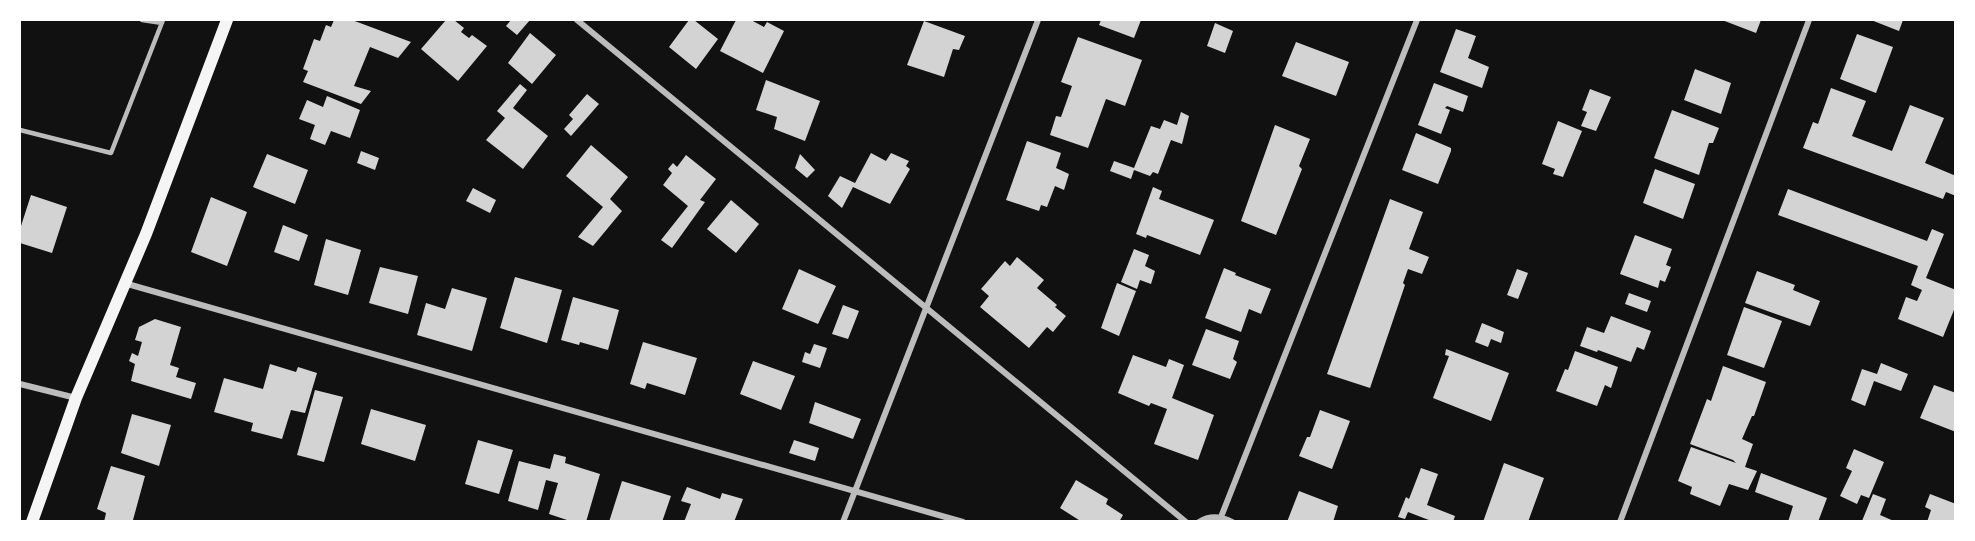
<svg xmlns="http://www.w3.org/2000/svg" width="1975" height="541" viewBox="0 0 1975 541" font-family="'Archivo Narrow',sans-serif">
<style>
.building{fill:#d3d3d3}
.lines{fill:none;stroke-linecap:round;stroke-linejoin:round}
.service{stroke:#bcbcbc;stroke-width:4.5}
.minor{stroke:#bcbcbc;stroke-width:6}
.secondary{stroke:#f5f5f5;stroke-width:12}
</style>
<rect width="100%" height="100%" fill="#111"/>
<path class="building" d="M334,20H352L411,42L398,58L370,47L354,86L371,91L361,104L303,82L308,71L303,69L314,39L320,41L326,25L331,27Z
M446,20H454L464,28L461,32L469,38L472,35L487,46L458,81L421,49Z
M511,20H530L517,35L506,26Z
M689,20H694L718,39L696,69L669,47Z
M736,20H751L764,27L767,22L784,31L763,73L720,51Z
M1101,20H1141L1134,38L1099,25Z
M1722,20H1761L1756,33Z
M1871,20H1903L1899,31Z
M924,21L965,36L959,50L953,49L944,77L907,65Z
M1215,23L1233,31L1225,53L1207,46Z
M1456,29L1476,36L1468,58L1489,67L1482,88L1440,72Z
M530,33L556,55L532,84L508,63Z
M1857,34L1893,47L1876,93L1840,79Z
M1078,37L1142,60L1125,106L1106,99L1088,148L1050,135L1056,116L1061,117L1072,86L1061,82Z
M1296,42L1349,62L1336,96L1282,76Z
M1695,69L1731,83L1721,114L1684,100Z
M766,80L820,101L805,141L774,129L777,117L756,110Z
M1434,83L1468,96L1463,112L1447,106L1445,108L1450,110L1441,134L1418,125Z
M520,84L527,90L513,108L548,136L523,169L486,140L505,118L497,111Z
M1831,88L1866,101L1852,136L1892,151L1910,105L1944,118L1925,163L1956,176V196L1946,192L1943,199L1803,148L1813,122L1818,124Z
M1590,89L1611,97L1596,131L1581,126L1587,112L1582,110Z
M587,94L599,104L571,136L564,129L573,119L569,115Z
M327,96L360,110L350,138L331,131L325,145L310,139L315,125L299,119L307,100L323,107Z
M1672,110L1719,128L1713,143H1709L1699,175L1654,158Z
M1181,112L1189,116L1182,144L1171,140L1158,174L1153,172L1150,176L1134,170L1131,179L1110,171L1114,161L1134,168L1151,126L1160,129L1164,120L1177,125Z
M1558,121L1582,131L1563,177L1553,174L1555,169L1542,164Z
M1275,125L1310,139L1299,166L1302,169L1276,235L1241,221Z
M1416,133L1451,148V151L1438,184L1402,170Z
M1027,141L1061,153L1056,168L1069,174L1064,190L1055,186L1047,207L1041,205L1039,211L1006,200Z
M591,145L628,177L610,199L622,211L593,246L578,237L603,207L566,176Z
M361,151L379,158L375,170L357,163Z
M871,153L886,161L891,153L909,161L906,166L910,169L890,204L853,187L842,208L828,196L840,176L855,183Z
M267,154L308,170L295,204L253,187Z
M800,154L815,170L807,178L795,168Z
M686,155L716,179L700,200L705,202L672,248L661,240L688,206L663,185L672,173L668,169L673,163L677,167Z
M1655,169L1695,184L1683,219L1643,203Z
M1153,187L1162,191L1159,199L1214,220L1200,255L1147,235L1146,238L1136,234Z
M473,188L496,200L490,213L466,201Z
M1788,189L1927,241L1932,229L1944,234L1926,278L1956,290V305L1943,337L1898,319L1906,297L1917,301L1922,290L1911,285L1918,266L1778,215Z
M31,195L67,207L52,253L20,243V229Z
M211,197L247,212L227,266L191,252Z
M1390,199L1423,212L1409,249L1429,257L1422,274L1408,269L1403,283L1405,285L1370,388L1327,374Z
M731,200L759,224L736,253L707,229Z
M283,225L308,235L299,261L274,252Z
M1635,235L1672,249L1666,265L1671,267L1665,282L1660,280L1658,288L1620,274Z
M326,239L361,250L348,295L314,285Z
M1134,249L1149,255L1145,266L1155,271L1151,284L1140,280L1137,289L1121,282Z
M1017,257L1044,280L1037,288L1057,305L1055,307L1066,316L1053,332L1047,327L1029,348L980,307L989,296L981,289L1005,261L1010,266Z
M380,267L418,276L408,314L369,303Z
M1224,268L1236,273L1235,275L1271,289L1261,314L1249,309L1241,332L1205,318Z
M799,269L836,286L818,324L782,309Z
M1517,269L1528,273L1518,299L1507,295Z
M1757,271L1795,285L1793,290L1820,301L1810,326L1745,303Z
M515,277L562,290L547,343L500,328Z
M1117,283L1136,291L1119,336L1101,328Z
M452,288L487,298L472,351L417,335L426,303L445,309Z
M1629,293L1651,301L1647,312L1625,304Z
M573,297L619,310L608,350L580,342L579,345L561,340Z
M843,305L859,311L848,339L832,334Z
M1744,307L1782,321L1764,368L1727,355Z
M1611,316L1651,331L1644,350L1637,347L1631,362L1598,350L1597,352L1580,346L1587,327L1604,333Z
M155,319L181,327L170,365L179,368L176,377L196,383L191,399L131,381L135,364L129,361L132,353L138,356L142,342L135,340L139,327Z
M1482,323L1504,332L1501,343L1491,339L1488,347L1475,342Z
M1206,329L1239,341L1233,359L1237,362L1230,379L1192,365Z
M643,342L697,358L685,395L647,383L645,389L630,384Z
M814,344L827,348L820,368L802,362L805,352L810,354Z
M1446,349L1509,373L1491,421L1433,398L1449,356L1445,355Z
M1575,351L1618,367L1611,388L1605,385L1597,406L1556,391L1565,369L1568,370Z
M1133,355L1166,367L1169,359L1184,365L1172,398L1214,415L1198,460L1154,444L1167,409L1151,403L1149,406L1118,393Z
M753,361L795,376L781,410L740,394Z
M1881,363L1908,374L1901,391L1874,381L1865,406L1851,400L1862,369L1877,374Z
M270,364L296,372L298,367L317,373L305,413L291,410L282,439L251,431L253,423L214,412L224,378L263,389Z
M1723,366L1766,382L1754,416H1752L1742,439L1753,444L1745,467L1757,471L1748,490L1729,484L1720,506L1690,494L1692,487L1678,481L1691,447L1736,463L1733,460L1690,444L1707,399L1711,401Z
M1934,385L1956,393V432L1920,418Z
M315,390L343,397L324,462L297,455Z
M815,402L861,419L853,439L809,423Z
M371,409L426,425L415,461L361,444Z
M1320,410L1350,421L1332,469L1299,456L1307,437H1310Z
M132,414L171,425L159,466L121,453Z
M478,440L513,450L499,494L465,484Z
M794,440L819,448L815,461L789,453Z
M1854,449L1884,462L1869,498L1861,495L1857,504L1840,496L1852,471L1846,468Z
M554,454L566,457L565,463L600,474L586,522H573L549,514L558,483L546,480L538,510L508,501L519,461L550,469Z
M1504,463L1544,478L1528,522H1483Z
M111,466L145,476L133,520L137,522H104L106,513L97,509Z
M1421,468L1438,474L1427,505L1455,516L1453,522H1434L1408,512L1405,519L1398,517L1406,497L1409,499Z
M1761,473L1827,498L1818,522H1788L1793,506L1755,492Z
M1076,480L1108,499L1106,504L1123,515L1119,522H1082L1060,508Z
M622,481L671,496L662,522H609Z
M687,487L720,499L722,493L743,499L734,522H684L691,504L681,501Z
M1299,491L1338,506L1333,522H1287Z
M1873,494L1886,499L1880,515L1896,522L1862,521Z
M1930,494L1956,504V522H1927L1931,510L1925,507Z"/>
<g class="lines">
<path class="service" d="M142,20L162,23
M20,130L111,153L163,20"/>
<path class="minor" d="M577,20L1186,522
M124,283L963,522
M20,384L76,398
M1221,517L1417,20
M843,522L1038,20
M1199,522C1210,515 1220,516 1232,522
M1620,522L1809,20"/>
<path class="secondary" d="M32,522L76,398L146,234L227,20"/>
</g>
<rect width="1975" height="541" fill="none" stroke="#ffffff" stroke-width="42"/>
</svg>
